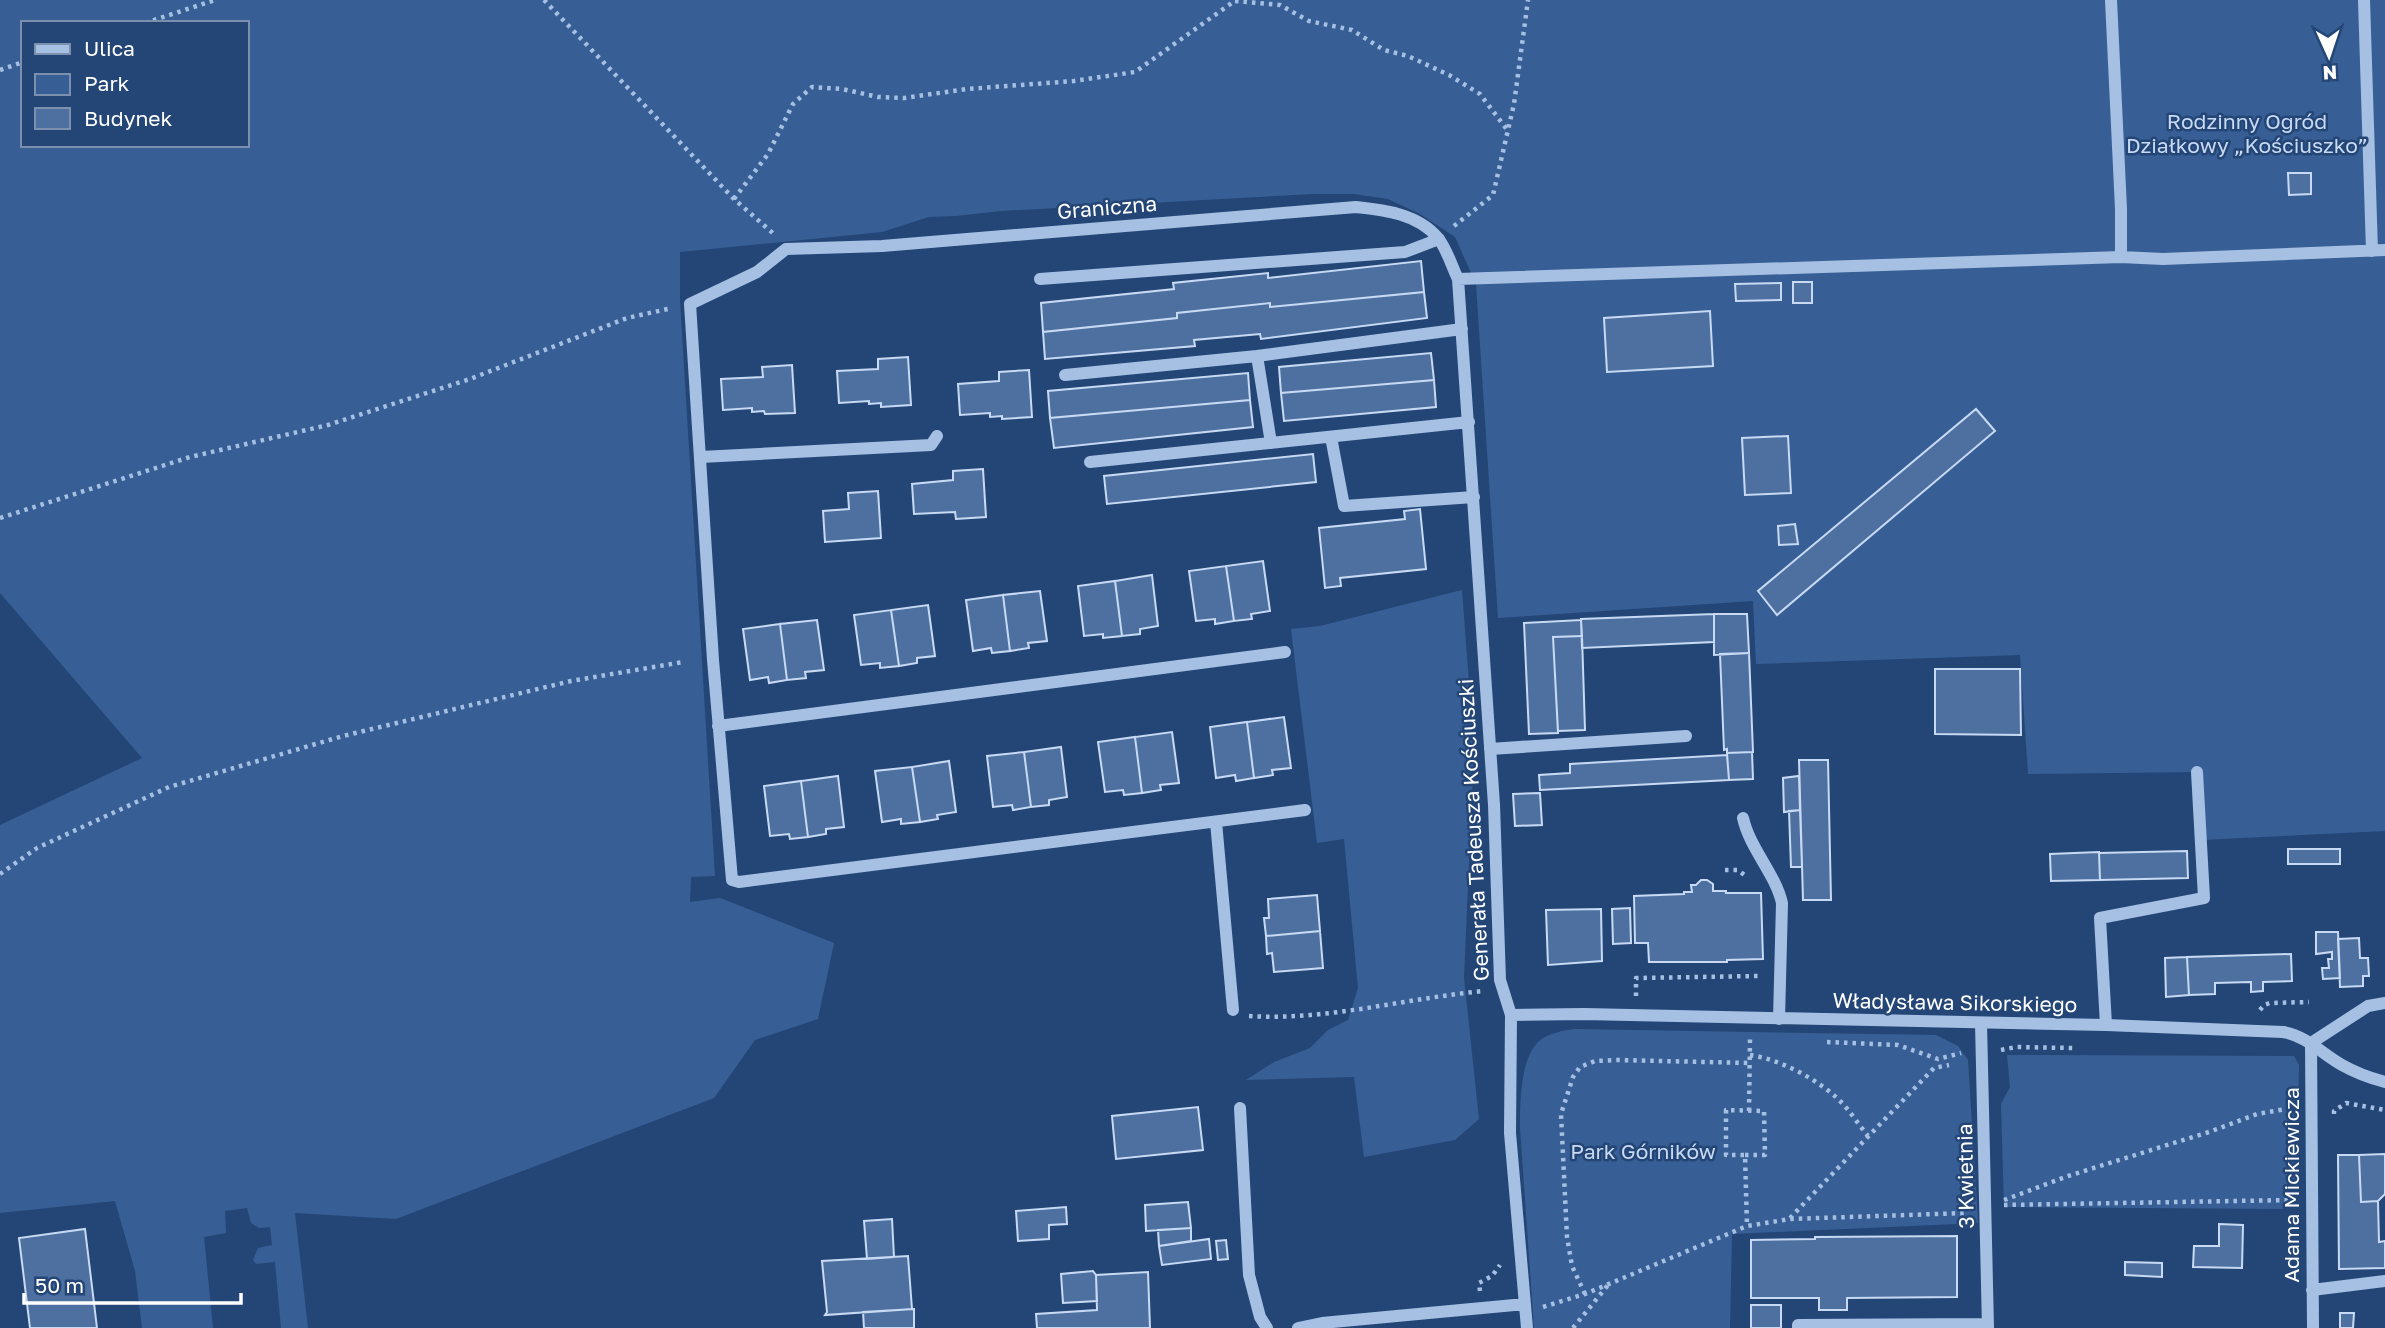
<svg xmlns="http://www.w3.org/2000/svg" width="2385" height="1328" viewBox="0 0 2385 1328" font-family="'Golos Text',sans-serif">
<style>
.green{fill:#385f95;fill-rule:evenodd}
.building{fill:#4d70a1;stroke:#c8daf3;stroke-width:2}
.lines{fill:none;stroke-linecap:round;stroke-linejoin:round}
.path{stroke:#a6c0e3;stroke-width:4.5;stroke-dasharray:3.5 5;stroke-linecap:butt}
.minor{stroke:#a6c0e3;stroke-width:12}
.labels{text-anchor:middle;stroke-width:5;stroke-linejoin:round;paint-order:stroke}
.park-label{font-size:21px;fill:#c8daf3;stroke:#244677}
.street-label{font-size:21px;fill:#fff;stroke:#244677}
</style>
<rect width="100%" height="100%" fill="#244677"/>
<path class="green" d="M0,0H2385V831L2201,840L2196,772L2028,774L2020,655L1756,664L1753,601L1498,618L1476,284L1455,237L1420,214L1388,199L1354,194H1313L1000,211L956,216L929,217L882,232L680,252V301L715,876L691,877L690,902L720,898L834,943L818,1019L755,1040L714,1098L396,1219L295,1213L308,1328H281L275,1262L256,1264L253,1260L258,1248L272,1245L270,1227L259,1228L251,1223L247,1208L225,1211L226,1233L204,1237L213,1328H142L135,1271L115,1201L0,1213V825L142,758L0,593ZM23,23H247V145H23Z
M1462,590L1474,750L1464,978L1479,1119L1455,1140L1364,1157L1354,1077L1246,1080L1274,1062L1310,1048L1328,1030L1348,1020L1358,988L1344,839L1317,843L1291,629L1320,626Z
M1574,1029L1936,1035L1958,1046L1968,1060L1978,1223L1732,1234L1730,1328H1534L1520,1128C1520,1103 1520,1061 1538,1042C1547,1033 1563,1031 1574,1029Z
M2007,1055L2294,1056L2299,1065L2296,1209L2004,1207L2001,1104L2010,1087Z"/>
<path class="building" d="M2288,173H2311V194L2289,195Z
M1421,261L1424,292L1270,307V303L1177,313V318L1043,332L1041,303L1174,289L1173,283L1268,273V278Z
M1793,282H1812V303H1793Z
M1781,283V300L1736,301L1735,284Z
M1424,292L1427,318L1261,339L1260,334L1194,340L1195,346L1045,359L1043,332L1177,318V313L1270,303V307Z
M1710,311L1713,366L1607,372L1604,318Z
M1431,353L1434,380L1281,393L1279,367Z
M908,357L911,405L881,407V403L869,404V401L839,403L837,371L878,369V359Z
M792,365L795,413L765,414L764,411L752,412V408L723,410L721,379L763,377L762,367Z
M1029,370L1032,417L1002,419V416L990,417V413L960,415L958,384L999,381V372Z
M1248,373L1250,400L1050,418L1048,391Z
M1434,380L1436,407L1284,421L1281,393Z
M1250,400L1253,427L1054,448L1050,418Z
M1976,409L1995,431L1777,615L1758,591Z
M1788,436L1791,493L1745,495L1742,438Z
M1313,454L1316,482L1107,504L1104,476Z
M983,469L986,517L956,519L955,512L914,514L912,484L953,480V471Z
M878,491L881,538L825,542L823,511L849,509L848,493Z
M1420,509L1426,569L1340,578L1341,586L1325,588L1319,528L1405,519L1404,511Z
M1795,524L1798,544L1779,545L1778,526Z
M1263,561L1270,611L1251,614L1252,619L1234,621L1226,566Z
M1226,566L1234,621L1215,624V619L1196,621L1189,571Z
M1152,575L1158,626L1140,629V634L1122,636L1115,581Z
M1115,581L1122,636L1103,638V634L1084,636L1078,586Z
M1040,591L1047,641L1028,643L1029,648L1010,651L1003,595Z
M1003,595L1010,651L992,653L991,648L973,651L966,600Z
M928,605L935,656L917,658V663L899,666L891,610Z
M891,610L899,666L880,668V663L861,665L854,615Z
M1714,614V642L1582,648L1581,619Z
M1714,614H1747L1749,653L1714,655Z
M817,620L824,670L805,672L806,678L787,680L780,624Z
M1581,620L1582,636L1553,637L1558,733L1529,734L1524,623Z
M780,624L787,680L769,683L768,677L750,680L743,629Z
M1582,636L1585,730L1558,731L1553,637Z
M1749,653L1753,752L1727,753V749L1724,750L1720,654Z
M1935,669H2020L2021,735L1935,734Z
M1284,717L1291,768L1272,770L1273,775L1254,778L1247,722Z
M1247,722L1254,778L1236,781L1235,775L1216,778L1210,727Z
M1172,732L1179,783L1160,785L1161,790L1142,793L1135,737Z
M1135,737L1142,793L1124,795L1123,790L1105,792L1098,742Z
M1061,747L1067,797L1049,800V805L1031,807L1024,752Z
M1024,752L1031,807L1013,810L1012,805L993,807L987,756Z
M1752,752L1753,779L1729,780L1727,753Z
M1727,755L1729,780L1540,790L1539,775L1570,773V764Z
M1799,760H1828L1831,900H1803Z
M949,761L956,812L937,815L938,819L920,822L912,767Z
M912,767L920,822L901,824V819L882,822L875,771Z
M838,776L844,827L826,829V834L808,837L801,781Z
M1799,776L1800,810L1784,812L1783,778Z
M801,781L808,837L790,839L789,834L770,836L764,786Z
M1540,793L1542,825L1515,826L1513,794Z
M1800,810L1802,867H1791L1789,811Z
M2288,849H2340V864H2288Z
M2187,851L2188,878L2100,880L2099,853Z
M2099,852L2100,880L2051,881L2050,854Z
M1701,880H1707L1713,884V891H1726V893H1761L1763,959L1727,960V962H1649L1648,943H1635L1634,896L1684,894V892H1692L1691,885H1696Z
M1317,895L1320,931L1266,936L1264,918H1269L1268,899Z
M1630,908L1631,943L1613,944L1612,909Z
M1601,909L1602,961L1548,965L1546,910Z
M1320,931L1323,968L1274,972L1272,953L1267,954L1266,936Z
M2316,932H2338L2340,978L2323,979L2322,968H2329L2328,959H2332V952L2316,954Z
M2359,938L2360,958H2368L2369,976H2363V986L2340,987L2338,939Z
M2291,954L2292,981L2263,982V991L2251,992V982L2215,983V994L2189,995L2187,957Z
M2187,957L2189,995L2166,997L2165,958Z
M1198,1107L1203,1150L1116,1159L1112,1116Z
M2385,1154V1194L2378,1201L2361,1202L2359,1155Z
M2338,1155H2359L2361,1202L2378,1201L2379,1242L2385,1241V1268L2339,1269Z
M1188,1202L1191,1228L1146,1231L1145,1205Z
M1066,1207L1067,1224L1049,1225V1239L1018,1241L1016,1211Z
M892,1219L894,1257L867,1259L864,1221Z
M2219,1224L2243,1225L2242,1268L2193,1267L2194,1246H2219Z
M1191,1228V1241L1159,1246L1158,1230Z
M85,1229L97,1328H30L19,1238Z
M1957,1236V1297L1847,1298V1310H1819V1298H1751V1240L1815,1239V1237Z
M1209,1239L1211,1259L1162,1265L1159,1246Z
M1226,1240L1228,1259L1218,1260L1216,1241Z
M908,1256L912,1309L825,1315L827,1312L822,1261Z
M2125,1262L2162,1263V1277L2125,1275Z
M1093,1271L1096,1275L1097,1301L1063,1303L1061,1274Z
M1148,1272L1150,1328H1037L1036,1314L1097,1310L1096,1275Z
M1751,1305H1781V1328H1751Z
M914,1309V1328H864L863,1312Z
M2340,1313H2354L2353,1328H2340Z"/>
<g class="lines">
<path class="path" d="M544,0L734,199L775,235
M1235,1L1280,5L1309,21L1352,30L1384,50L1408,56L1449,75L1480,94L1508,131
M145,23L215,0
M0,70L23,62
M734,199L768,154L793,104L812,87L842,89L878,97L904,98L967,89L1074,81L1135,72L1236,0
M1454,226L1493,195L1514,104L1528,0
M0,518L190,457L328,425L470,379L627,318L672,308
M1725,870H1738L1747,877
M0,874L37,848L169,787L343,736L571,681L683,662
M1636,996V978L1760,976
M2260,1010L2264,1005L2270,1003L2309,1002
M1249,1016C1328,1021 1406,998 1484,991
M1827,1042L1898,1045L1938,1059L1961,1053
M2001,1050L2016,1047L2073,1048
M1750,1055C1779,1059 1815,1078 1837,1098C1849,1109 1858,1124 1868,1136
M1749,1111L1750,1038
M2334,1114V1111L2346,1103L2385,1110
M1745,1155H1765L1764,1111L1726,1110V1155H1745L1747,1226
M2004,1200L2068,1176L2209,1132L2257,1114L2292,1108
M2004,1205L2292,1200
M1790,1218L1934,1068L1949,1065
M1480,1291L1479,1283L1492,1276L1500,1265
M1585,1294L1572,1266L1567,1237L1561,1114L1573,1077L1580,1067L1595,1061L1617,1060L1750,1063
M1543,1307L1585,1294L1747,1226L1790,1219L1966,1213
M1573,1328L1608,1285"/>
<path class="minor" d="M2364,0L2372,251
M2121,257L2163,259L2385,250
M1040,279L1405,252L1439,239
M1458,279L2121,257V209L2111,0
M1257,356L1271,443
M1065,375L1257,356L1462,329
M1331,437L1344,506L1474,497
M701,457L931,445L937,436
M1090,462L1469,422
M718,726L1285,652
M1490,749L1686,736
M1305,810L739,882L732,880L713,660L690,304L757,272L786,249L882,246L1356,207C1385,210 1418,214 1438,238C1447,249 1452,267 1458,279L1494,805L1500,980L1511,1015L1510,1133L1527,1328
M1743,818C1750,849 1775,873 1782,903L1779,1019
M1216,822L1233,1010
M1511,1015L1584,1014L2106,1025L2283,1032C2307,1036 2322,1054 2342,1065C2356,1073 2370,1078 2385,1082
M1981,1023L1988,1328
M2106,1025L2100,918L2204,898L2197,772
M1240,1108L1249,1275L1260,1317L1267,1328
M2312,1290L2385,1281
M1298,1328L1322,1323L1525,1304
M1798,1328V1325L1988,1324
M2313,1328L2311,1043L2368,1006L2385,1003"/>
</g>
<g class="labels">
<g class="park-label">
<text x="2247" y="129">Rodzinny Ogród<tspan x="2247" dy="24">Działkowy „Kościuszko”</tspan></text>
<text x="1643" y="1159">Park Górników</text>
</g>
<g class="street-label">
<text transform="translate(1107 208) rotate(-5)" y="7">Graniczna</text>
<text transform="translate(1474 830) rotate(-93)" y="7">Generała Tadeusza Kościuszki</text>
<text transform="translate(1955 1003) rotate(1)" y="7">Władysława Sikorskiego</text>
<text transform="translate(1966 1176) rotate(-91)" y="7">3 Kwietnia</text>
<text transform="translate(2292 1185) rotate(-90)" y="7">Adama Mickiewicza</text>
</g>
</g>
<rect x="21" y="21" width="228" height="126" fill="#244677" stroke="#7c90ad" stroke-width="2"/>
<rect x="35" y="44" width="35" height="10" fill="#a6c0e3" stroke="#7c90ad" stroke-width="2"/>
<text x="84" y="56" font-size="21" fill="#ffffff">Ulica</text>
<rect x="35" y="74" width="35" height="21" fill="#385f95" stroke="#7c90ad" stroke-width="2"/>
<text x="84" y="91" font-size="21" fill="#ffffff">Park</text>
<rect x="35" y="108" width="35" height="21" fill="#4d70a1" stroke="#7c90ad" stroke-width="2"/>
<text x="84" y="126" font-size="21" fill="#ffffff">Budynek</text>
<g transform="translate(2329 56) rotate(177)" stroke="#244677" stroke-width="5" paint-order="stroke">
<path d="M0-5L12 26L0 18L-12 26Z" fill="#ffffff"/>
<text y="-10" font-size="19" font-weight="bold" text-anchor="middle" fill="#ffffff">N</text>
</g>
<path d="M24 1293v10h217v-10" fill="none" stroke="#ffffff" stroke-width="3.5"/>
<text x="35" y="1293" font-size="21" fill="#ffffff" stroke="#244677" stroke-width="5" paint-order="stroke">50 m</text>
</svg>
